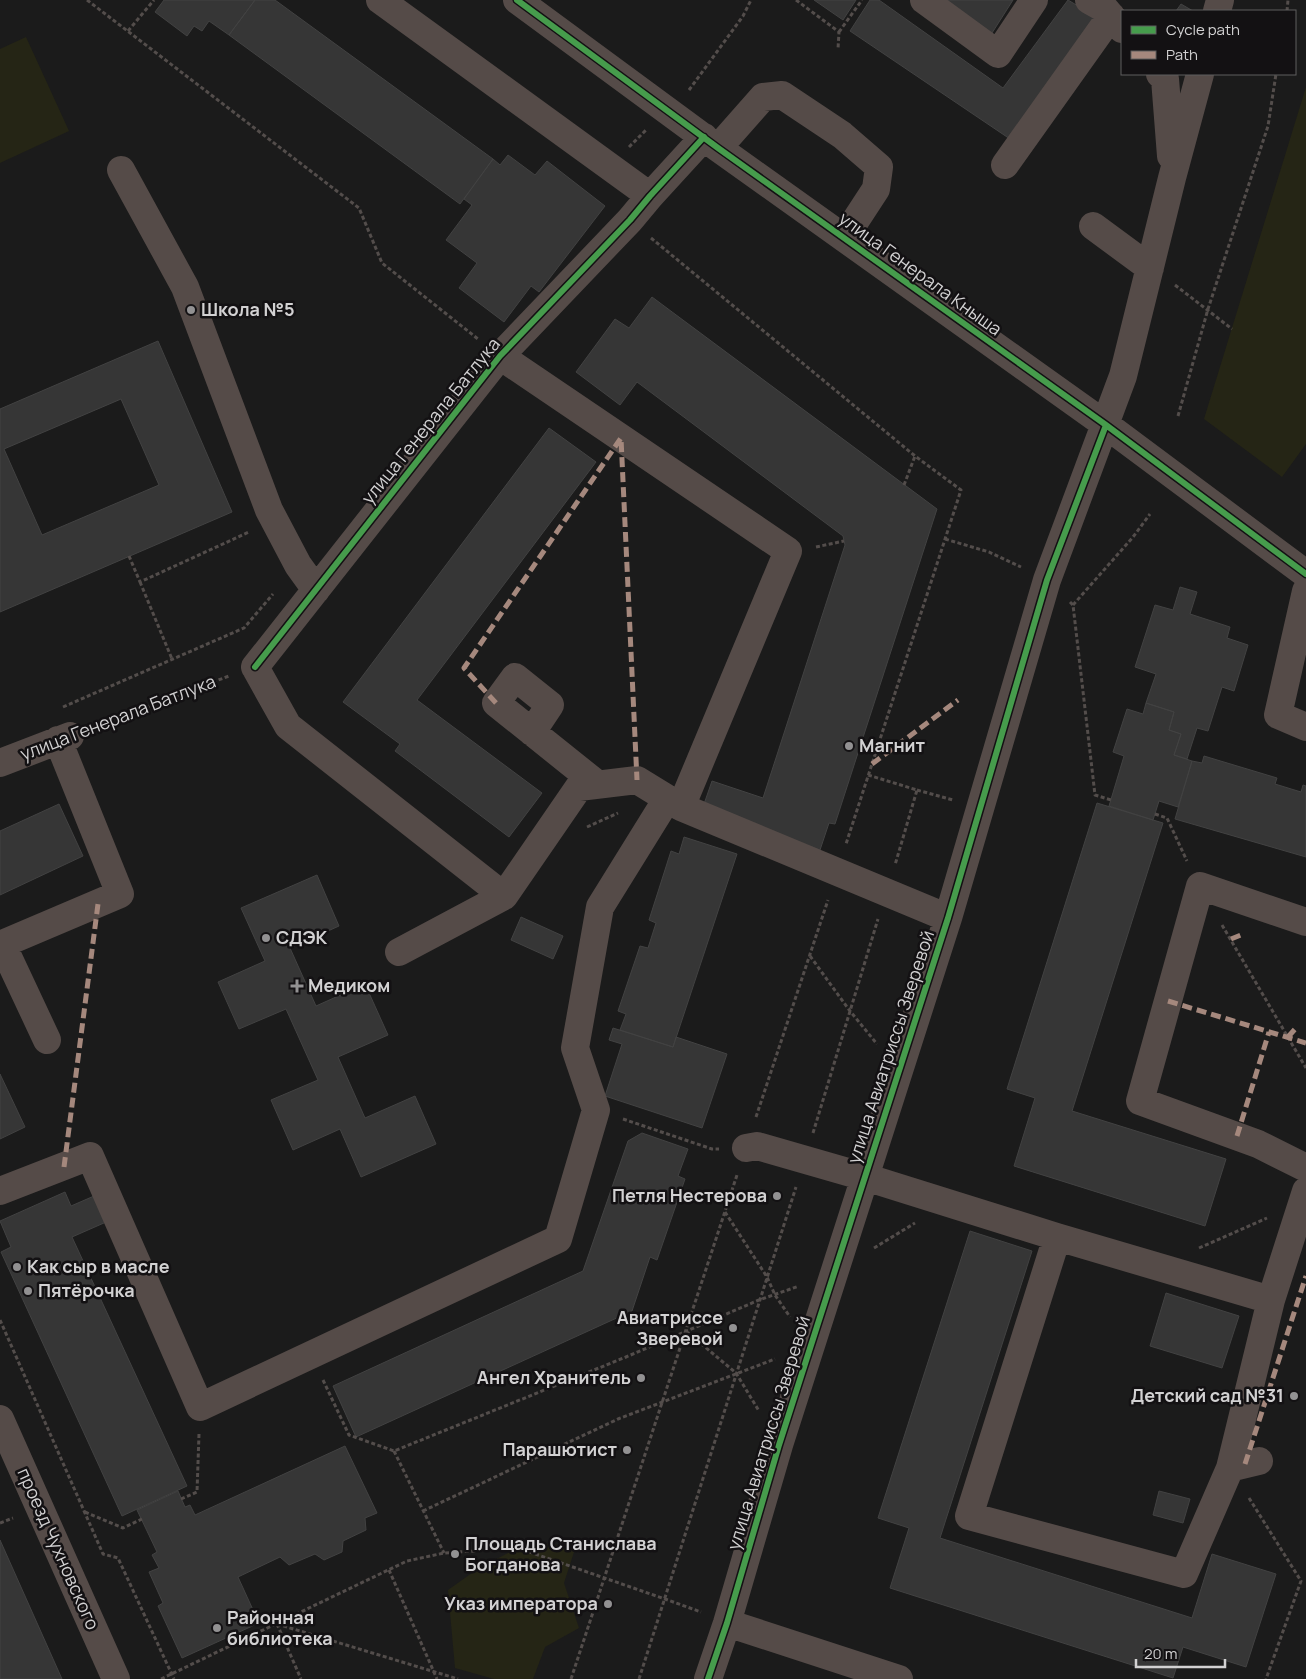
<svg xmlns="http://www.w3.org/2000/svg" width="1306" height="1679" viewBox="0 0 1306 1679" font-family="Manrope,sans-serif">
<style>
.green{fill:#252515}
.building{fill:#363636;stroke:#424242;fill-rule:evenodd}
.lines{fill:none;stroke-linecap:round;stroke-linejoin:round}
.path{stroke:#534d4b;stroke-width:3;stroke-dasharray:4 2.5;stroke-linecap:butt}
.minor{stroke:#554b48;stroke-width:28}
.quiet{stroke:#a5887d;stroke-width:5;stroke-dasharray:10 5;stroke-linecap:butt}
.cycleway-casing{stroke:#131113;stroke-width:9}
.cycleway{stroke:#469c4c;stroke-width:6}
.poi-dot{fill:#929192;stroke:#131113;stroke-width:2}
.labels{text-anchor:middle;stroke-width:5;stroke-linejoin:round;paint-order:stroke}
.street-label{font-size:18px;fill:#d2d1d2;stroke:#131113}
.poi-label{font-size:18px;font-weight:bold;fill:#d2d1d2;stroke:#131113;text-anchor:start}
</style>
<rect width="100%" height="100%" fill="#1b1b1b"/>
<path class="green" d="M26,37L69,131L0,163V49Z
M1306,87V444L1282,477L1204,419Z
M552,1543L574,1552L564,1583L579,1628L545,1647L533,1679H494L455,1668L448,1590L479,1568L518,1548Z"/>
<path class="building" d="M164,0H255L229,35L209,21L202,31L194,26L187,36L155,12Z
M255,0H275L493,159L460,204L229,35Z
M814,0H856L843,20Z
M870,0H879L1003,88L1068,0L1098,18L1010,139L850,31Z
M944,0H1013L992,33Z
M1181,4L1193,11H1176Z
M508,155L535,175L547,161L605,206L539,292L531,286L504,322L459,288L477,263L446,240L472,205L464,199L493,159L500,165Z
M652,297L937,509L835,824L829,823L820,850L703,807L712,781L763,798L845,545L843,536L637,382L620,405L576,372L615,319L629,328Z
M158,341L232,512L0,612V409ZM121,399L159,485L42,535L4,449Z
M549,428L596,462L417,700L542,793L509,837L395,751L400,744L343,702Z
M1180,587L1197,592L1190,614L1230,627L1227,638L1248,645L1234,691L1222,687L1208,731L1197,728L1187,759L1174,755L1181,734L1169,730L1174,712L1146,703L1156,674L1135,667L1155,605L1173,610Z
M1146,703L1174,712L1169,730L1181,734L1174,755L1192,761L1178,807L1159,801L1153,820L1109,806L1124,756L1113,752L1127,709L1143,714Z
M1204,756L1277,778L1275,784L1301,792L1303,785L1306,786V857L1175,819L1192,761L1202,763Z
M1097,803L1163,823L1072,1111L1226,1159L1205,1226L1014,1166L1035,1098L1007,1089Z
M59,804L83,856L0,895V831Z
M684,837L737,854L673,1047L620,1030L626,1014L618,1011L640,946L648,948L656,923L649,920L671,851L679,854Z
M317,875L339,926L290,948L316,1006L365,984L388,1035L338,1057L365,1118L415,1096L436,1144L361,1177L340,1129L293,1150L271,1100L318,1080L286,1009L239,1029L218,982L265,961L241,908Z
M521,917L563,936L553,959L511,940Z
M613,1028L673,1047L676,1037L727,1054L702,1128L605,1096L622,1044L609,1040Z
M0,1074L25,1127L0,1139Z
M642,1133L688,1149L678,1176L685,1179L657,1260L650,1257L632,1311L356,1437L333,1386L583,1271L628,1141Z
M65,1192L71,1206L101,1193L113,1219L72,1237L187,1486L122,1516L1,1252L11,1247L0,1221Z
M970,1231L1032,1251L940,1538L1192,1618L1212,1554L1276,1574L1246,1667L1183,1647L1173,1678L890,1588L909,1528L878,1518Z
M1166,1293L1239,1316L1222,1368L1150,1346Z
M345,1446L377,1513L365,1518L366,1530L343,1541L342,1552L324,1560L315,1554L289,1565L280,1557L238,1577L259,1623L182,1658L158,1606L163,1603L149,1572L159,1568L152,1555L157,1552L137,1510L178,1491L185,1507L190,1505L195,1515Z
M1159,1491L1190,1499L1183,1523L1153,1515Z
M0,1540L62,1679H0Z"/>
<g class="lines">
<path class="path" d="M87,0L359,208L382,263L478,339
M796,0L839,32L838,49
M1287,11L1288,0
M128,31L154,0
M839,32L862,0
M689,90L743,16L751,0
M629,147L646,130
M651,238L915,456L961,490L846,844
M1175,285L1232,329
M1178,416L1208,309L1268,126L1276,74
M904,485L915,456
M945,539L989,552L1021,567
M816,547L844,541
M129,556L140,582L249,532
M140,582L172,659
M1070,602L1073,605L1095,795L1111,800
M1073,605L1133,537L1150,514
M63,707L244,628L273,594
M97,726L229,676
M868,775L917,790L895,865
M917,790L953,800
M1155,814L1167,818L1187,861
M587,827L618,813
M1222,925L1306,1068
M810,956L850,1011L877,1044
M756,1117L828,900
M623,1119L712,1149H719
M813,1133L878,919
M725,1212L767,1277L775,1295L790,1317
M874,1248L915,1223
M1199,1248L1267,1218
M0,1320L103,1554L118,1558L174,1679
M686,1331L736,1373L759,1411
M323,1380L349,1435L394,1451L626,1357L759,1300L799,1286
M394,1451L444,1553
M1249,1498L1301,1581L1266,1679
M181,1499L197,1492L199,1434
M423,1511L618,1419L775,1359
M85,1512L123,1528L142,1519
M0,1523L13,1518
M389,1570L437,1679
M277,1624L458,1679
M277,1624L301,1679
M161,1679L407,1561L444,1553L518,1548L665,1599L701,1612
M571,1679L737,1175
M639,1679L796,1187"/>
<path class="minor" d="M380,0L650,196
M517,0L718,148L1106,425L1306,574
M924,0L998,54L1034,0
M1089,0L1105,9L1122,29
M1217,11L1220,0
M1160,74L1165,79L1171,156
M718,148L763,97L782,95L842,135L879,167L876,189L844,238
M1005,165L1111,16
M121,170L185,287L269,510L298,565L316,590
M1093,226L1150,268
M500,356L788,551L681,807L948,918
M1306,591L1278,715L1306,727
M255,667L500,356L630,220L650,196L704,137
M255,667L288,726L504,896L579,787L637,780L681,807
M532,732L550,705L515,677L496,703L597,784
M0,763L70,736
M1306,922L1200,886L1140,1101L1258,1144L1306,1168
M399,952L504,896
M47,1040L2,944L120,894L58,740
M746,1148L757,1146L865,1177L1057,1237L1271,1300L1230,1468L1184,1574L969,1516L1057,1237
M0,1191L90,1156L200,1407L558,1239L596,1110L575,1048L600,907L667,799
M1271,1300L1306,1191
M0,1419L116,1679
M1230,1468L1259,1461
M727,1623L899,1679
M708,1679L727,1623L779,1445L948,918L1047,580L1123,376L1172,178L1200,74"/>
<path class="quiet" d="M496,703L464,668L621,438L637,780
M872,764L958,700
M1231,939L1241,935
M1168,1001L1306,1043
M1288,1037L1296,1028
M1237,1136L1269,1032
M64,1167L98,904
M1245,1464L1306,1276"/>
<g class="cycleway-casing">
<path id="cycleway" d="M517,0L718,148L1106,425L1306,574
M255,667L500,356L630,220L650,196L704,137
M708,1679L727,1623L779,1445L948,918L1047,580L1106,425"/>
</g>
<use href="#cycleway" class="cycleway"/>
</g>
<g class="poi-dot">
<circle cx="191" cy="310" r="5"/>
<circle cx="849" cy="746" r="5"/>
<circle cx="266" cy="938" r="5"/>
<path d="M294.5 978.5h5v5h5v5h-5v5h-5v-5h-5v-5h5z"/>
<circle cx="777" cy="1196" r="5"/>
<circle cx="17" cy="1267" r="5"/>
<circle cx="28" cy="1291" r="5"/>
<circle cx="733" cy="1328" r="5"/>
<circle cx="641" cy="1378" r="5"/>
<circle cx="1294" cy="1396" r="5"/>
<circle cx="627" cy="1450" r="5"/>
<circle cx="455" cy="1554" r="5"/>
<circle cx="608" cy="1604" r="5"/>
<circle cx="217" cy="1628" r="5"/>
</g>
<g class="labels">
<g class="street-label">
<text transform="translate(920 274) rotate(36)" y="6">улица Генерала Кныша</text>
<text transform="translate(431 421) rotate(-51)" y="6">улица Генерала Батлука</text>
<text transform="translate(118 718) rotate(-21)" y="6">улица Генерала Батлука</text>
<text transform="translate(891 1047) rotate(-72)" y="6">улица Авиатриссы Зверевой</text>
<text transform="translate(769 1433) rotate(-73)" y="6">улица Авиатриссы Зверевой</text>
<text transform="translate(58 1549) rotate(66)" y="6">проезд Чухновского</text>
</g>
<g class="poi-label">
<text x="201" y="316">Школа №5</text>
<text x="859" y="752">Магнит</text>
<text x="276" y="944">СДЭК</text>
<text x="308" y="992">Медиком</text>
<text x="767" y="1202" text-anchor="end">Петля Нестерова</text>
<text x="27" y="1273">Как сыр в масле</text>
<text x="38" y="1297">Пятёрочка</text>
<text x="723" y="1324" text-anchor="end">Авиатриссе<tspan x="723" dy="21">Зверевой</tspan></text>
<text x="631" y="1384" text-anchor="end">Ангел Хранитель</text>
<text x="1284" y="1402" text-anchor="end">Детский сад №31</text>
<text x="617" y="1456" text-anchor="end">Парашютист</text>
<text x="465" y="1550">Площадь Станислава<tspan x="465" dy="21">Богданова</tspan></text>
<text x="598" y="1610" text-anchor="end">Указ императора</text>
<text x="227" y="1624">Районная<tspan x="227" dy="21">библиотека</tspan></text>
</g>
</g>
<rect x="1121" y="10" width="175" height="65" fill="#131113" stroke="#5f5e5f"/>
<rect x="1131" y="26" width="25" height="8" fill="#469c4c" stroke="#5f5e5f"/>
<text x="1166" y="35" font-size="15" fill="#d2d1d2">Cycle path</text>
<rect x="1131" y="51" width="25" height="8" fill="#a5887d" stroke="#5f5e5f"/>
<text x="1166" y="60" font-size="15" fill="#d2d1d2">Path</text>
<path d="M1136 1659v8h89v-8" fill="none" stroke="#d2d1d2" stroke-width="2.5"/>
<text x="1144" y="1659" font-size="15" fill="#d2d1d2" stroke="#131113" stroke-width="4" paint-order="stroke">20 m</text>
</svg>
